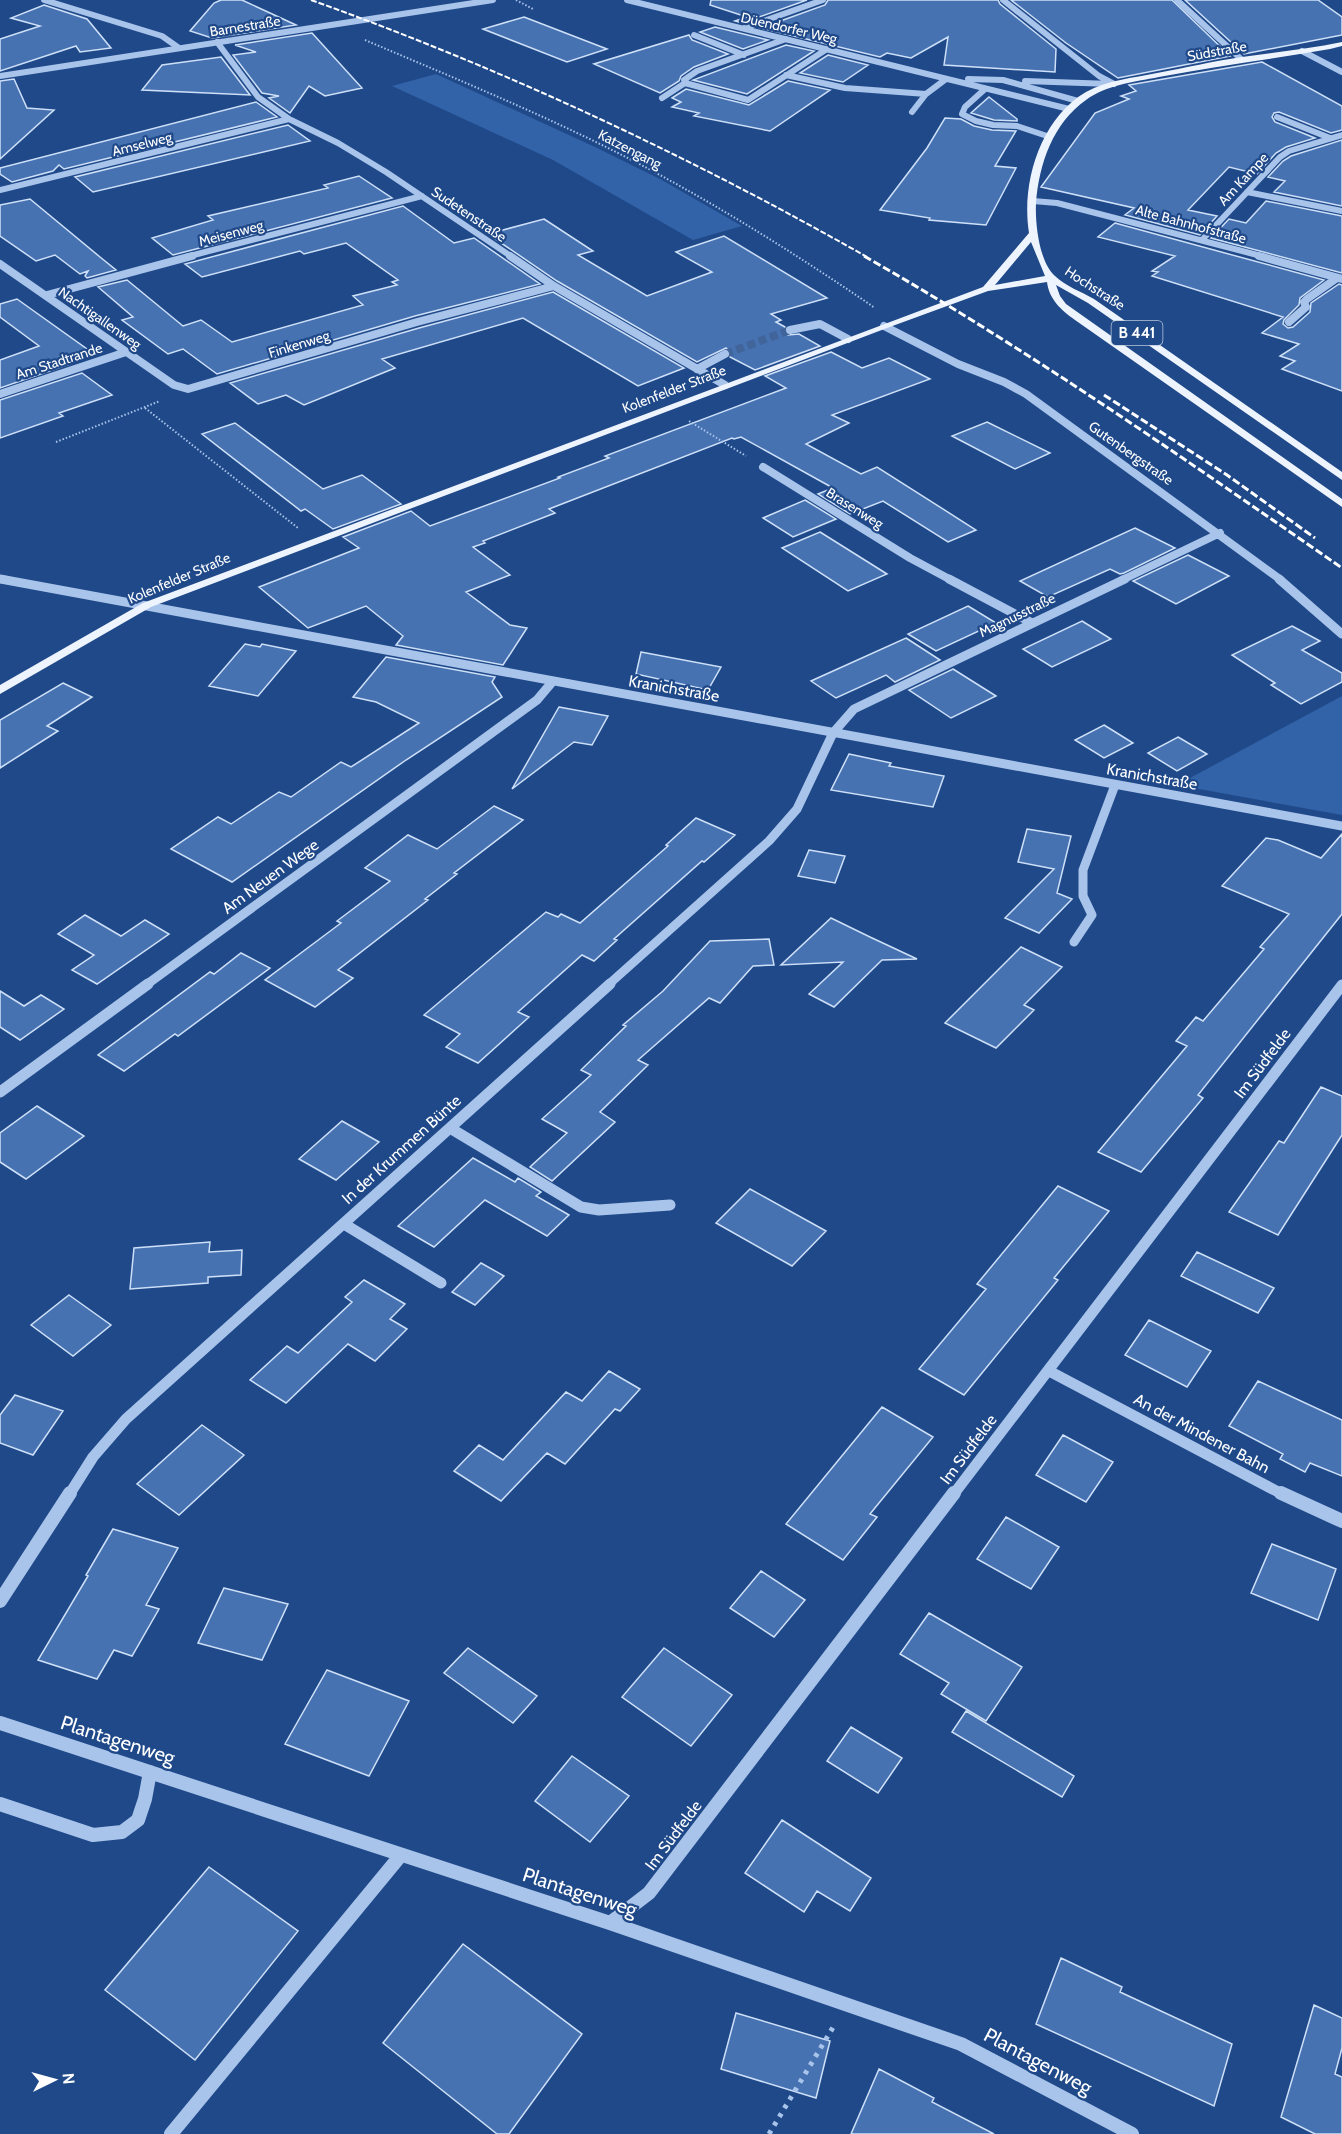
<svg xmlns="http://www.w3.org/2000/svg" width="1342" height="2134" viewBox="0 0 1342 2134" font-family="Cabin,sans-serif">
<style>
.green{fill:#3262a7}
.building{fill:#4772b2;stroke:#cee0f8;stroke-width:1.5}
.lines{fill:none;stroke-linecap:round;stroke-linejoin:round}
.minor-tunnel{stroke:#41649b;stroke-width:8;stroke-dasharray:8 4;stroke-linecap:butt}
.path-far1{stroke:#a9c4eb;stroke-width:2;stroke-dasharray:1.5 2;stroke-linecap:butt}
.path{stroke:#a9c4eb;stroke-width:5;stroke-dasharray:4 6;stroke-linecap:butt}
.minor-far4{stroke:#a9c4eb;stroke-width:6}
.minor-far3{stroke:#a9c4eb;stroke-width:8}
.minor-far2{stroke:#a9c4eb;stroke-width:9}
.minor-far1{stroke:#a9c4eb;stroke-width:11}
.minor{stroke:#a9c4eb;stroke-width:14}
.major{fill:#eef4fe;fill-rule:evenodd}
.rail-far1{stroke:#fff;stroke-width:2;stroke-dasharray:6 2;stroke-linecap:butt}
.rail{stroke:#fff;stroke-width:3;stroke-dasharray:8 3;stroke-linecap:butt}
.labels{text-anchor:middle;stroke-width:4.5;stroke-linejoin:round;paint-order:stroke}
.far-street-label{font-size:14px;fill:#fff;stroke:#1f4989}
.shield{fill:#1f4989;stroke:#bcc8dc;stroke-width:1.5}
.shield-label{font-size:15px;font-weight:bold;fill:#fff}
.street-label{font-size:16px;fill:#fff;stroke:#1f4989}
.near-street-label{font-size:20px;fill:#fff;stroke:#1f4989}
</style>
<rect width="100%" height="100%" fill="#1f4989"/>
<path class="green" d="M436,74L595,147L660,179L742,226L693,240L553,160L392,86Z
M1342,696V815L1177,785Z"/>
<path class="building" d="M221,0H242L296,25L212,38L190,31L214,3Z
M711,0H807L742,23L735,21L747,17L710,5Z
M828,0H998L1000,4L1056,49L1055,72L944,65L948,37L911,58L887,53L880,57L761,28L825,5Z
M1011,0H1172L1230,56L1118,78L1066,43Z
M1185,0H1318L1342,17V35L1244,54Z
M44,5L87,19L111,48L80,52L76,46L0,71V39L40,26L11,18Z
M524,17L607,49L567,62L483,29Z
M715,27L768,40L743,49L700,32Z
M312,33L362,88L325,96L309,86L290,113L269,98L279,96L262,93L233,55L256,52L235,45Z
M689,35L692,40L728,54L694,67L681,76L679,81L660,93L594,64Z
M786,45L814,51L747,94L693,80Z
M828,55L868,65L843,82L800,73Z
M221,57L250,95L142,90L162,65Z
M1262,62L1342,106V130L1331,133L1279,112L1274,113L1272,117L1275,122L1315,138L1286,147L1276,153L1257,174L1229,167L1188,210L1217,216L1200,235L1125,215L1134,208L1041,187L1095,113L1129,99L1121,96L1136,91L1129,85Z
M14,79L27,108L54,110L0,159V81Z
M788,81L830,90L770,131L694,116L699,113L672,107L681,102L672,98L686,89L749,105Z
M989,97L1017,119V121L994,120L971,113Z
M256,102L277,117L64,169L59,165L53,171L12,182L0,174V168Z
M945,118L961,119L974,126L992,130L1016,131L995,166L1016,168L986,225L929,220L930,218L880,210L927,148Z
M288,125L310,141L93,192L75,177Z
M1342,140V206L1274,192L1285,181L1268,177L1283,161L1291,156Z
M359,176L392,198L173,255L152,238L213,220L208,216L328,188L324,185Z
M30,199L100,257L116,270L87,278L85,276L88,271L80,274L55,255L36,261L0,236V205Z
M1266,201L1342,216V273L1211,238L1229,219L1246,223Z
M403,206L454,243L474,238L540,284L415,316L217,374L183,349L168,354L122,320L133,317L98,287L127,280L183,326L201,320L232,342L363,305L353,296L397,285L392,282L398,280L346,243L304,254L300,251L202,277L185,264Z
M544,219L593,251L578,255L647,296L712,272L676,252L724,236L827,298L771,314L781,320L776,322L785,327L784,332L788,335L799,334L820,346L755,370L730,357V352L726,348L697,362L557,281L488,234Z
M1115,223L1324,280L1300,298L1299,305L1284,320L1283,324L1288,328L1293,327L1310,312L1311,303L1339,284L1342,285V391L1282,369L1295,361L1280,356L1299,344L1262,333L1283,317L1152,276L1158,272L1152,271L1175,256L1098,237Z
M553,292L684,368L638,386L523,318L382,359L395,368L304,405L286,395L258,404L230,383L419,328Z
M17,299L87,349L60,357L70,364L0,388V360L39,346L0,317V304Z
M831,352L862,368L889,358L930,379L832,415L849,423L806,444L861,474L877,467L976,530L948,542L883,501L850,514L818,494L833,488L741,437L734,439L732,438L549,509L555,513L483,541L485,543L473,547L510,575L466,592L510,625L527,628L503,665L396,645L403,636L366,606L308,628L259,587L359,548L343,537L411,511L430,526L560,478L558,477L609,458L605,456L786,388L765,376Z
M82,373L112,395L59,413L63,416L0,438V400Z
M987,422L1050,453L1015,469L952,436Z
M235,423L323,489L362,475L401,504L333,529L305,509L301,511L202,434Z
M805,500L836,519L793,537L763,518Z
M1135,528L1175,548L1124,573L1120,574L1110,569L1048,597L1020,581Z
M820,532L887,574L848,591L782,548Z
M1188,555L1229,576L1176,604L1133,581Z
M968,606L996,623L936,651L908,634Z
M1082,621L1111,639L1052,667L1023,649Z
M1292,626L1320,641L1302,650L1342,673V682L1301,704L1271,685L1275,683L1232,655Z
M906,638L940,660L895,682L886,675L836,698L811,681Z
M245,644L260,647L262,644L296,651L258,696L209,686Z
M641,652L721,667L708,690L636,674Z
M386,657L495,677L492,682L502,697L406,760L232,882L171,849L218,817L231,824L279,792L291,797L341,762L351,767L419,723L376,702L353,697Z
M953,669L996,696L951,718L909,690Z
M63,683L92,697L47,726L58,731L0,768V720Z
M559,707L608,716L592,745L574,742L512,789Z
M1104,725L1133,743L1104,758L1075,740Z
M1178,737L1207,754L1177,771L1148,753Z
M849,754L891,763L889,766L944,776L933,807L831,790Z
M494,806L523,820L454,873L457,874L425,899L428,900L338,970L353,978L315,1007L265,980L341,923L337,921L390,881L365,868L408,835L437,849Z
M696,818L735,835L704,862L702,861L614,939L617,940L594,961L582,955L518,1012L529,1017L478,1063L446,1047L460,1034L424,1015L546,912L558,917L561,914L580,923L668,846L666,845Z
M1027,829L1071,836L1057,893L1072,899L1039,933L1005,918L1054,869L1018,862Z
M1342,834V914L1198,1095L1203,1098L1141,1172L1098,1152L1187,1046L1176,1041L1196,1017L1203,1021L1264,949L1260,947L1289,914L1222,886L1266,838L1278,840L1321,858Z
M809,850L845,856L835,883L798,876Z
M85,915L121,936L145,920L169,934L97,984L72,970L94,955L58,934Z
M831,918L870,937L917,959L882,960L834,1007L809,994L843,962L781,965Z
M769,939L774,965L753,966L720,1003L709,998L638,1060L648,1065L600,1112L615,1122L552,1181L530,1167L567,1133L542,1119L591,1075L581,1070L626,1026L623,1025L663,991L710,941Z
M1021,947L1062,967L1024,1005L1034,1010L996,1048L945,1023Z
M241,953L270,968L178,1036L175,1034L124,1071L98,1055L210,972L214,974Z
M0,991L24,1006L41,995L64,1009L20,1040L0,1027Z
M1321,1087L1342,1096V1135L1278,1235L1229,1212L1279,1141L1284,1143Z
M37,1106L84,1136L26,1179L0,1162V1133Z
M342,1121L379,1142L336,1180L299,1159Z
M473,1158L515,1182L518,1178L541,1192L536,1196L569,1215L547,1236L485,1200L434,1247L398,1226Z
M1058,1186L1109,1211L1054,1278L1058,1280L964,1395L919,1369L986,1289L977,1284Z
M750,1189L826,1231L792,1266L716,1223Z
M210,1242L209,1252L242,1250L241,1275L208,1277V1283L130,1289L134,1248Z
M1197,1252L1274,1288L1258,1313L1181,1276Z
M481,1263L504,1276L475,1305L452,1292Z
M364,1280L405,1304L390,1319L407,1329L375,1361L348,1344L286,1403L250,1380L287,1346L298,1353L352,1302L345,1297Z
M69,1295L111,1325L73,1356L31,1325Z
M1149,1320L1211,1351L1187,1387L1125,1355Z
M609,1371L640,1389L620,1411L615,1409L565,1464L547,1453L501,1501L454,1471L479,1445L503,1460L566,1392L582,1401Z
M1258,1381L1342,1420V1476L1310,1463L1305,1472L1280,1459L1283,1454L1229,1426Z
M15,1395L63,1411L33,1455L0,1443V1415Z
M882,1407L933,1437L870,1514L877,1517L843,1560L786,1524Z
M202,1425L244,1455L179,1515L137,1484Z
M1063,1435L1113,1462L1086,1502L1036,1475Z
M1006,1517L1059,1547L1031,1589L977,1559Z
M113,1529L178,1548L146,1605L159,1609L132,1656L114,1650L97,1679L38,1660L88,1576L86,1575Z
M1272,1544L1336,1569L1318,1620L1251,1593Z
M761,1571L805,1600L774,1637L730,1608Z
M224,1588L288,1604L262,1660L198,1643Z
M929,1613L1022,1667L986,1721L941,1694L949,1683L900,1654Z
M468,1648L537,1696L513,1723L444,1673Z
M664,1648L732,1695L691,1746L622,1697Z
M327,1670L409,1701L369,1776L285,1744Z
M966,1711L1074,1776L1062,1797L952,1732Z
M851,1727L902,1758L878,1793L827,1761Z
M572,1756L629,1796L590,1842L535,1801Z
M782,1820L871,1878L850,1911L817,1891L804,1912L745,1873Z
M209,1867L298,1931L195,2060L105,1990Z
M463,1944L582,2034L509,2134H497L383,2043Z
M1061,1958L1122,1987L1120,1992L1232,2044L1214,2106L1036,2024Z
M1314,2005L1342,2018V2048L1335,2074L1342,2077V2134H1315L1281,2117Z
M736,2013L830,2041L816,2098L721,2069Z
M879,2069L934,2098L932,2102L994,2134H851Z"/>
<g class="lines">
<path class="minor-tunnel" d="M725,354L790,330"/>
<path class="path-far1" d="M516,0L533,9
M365,40C447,75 530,109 610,149C702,195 790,250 875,308
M145,408L298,528
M689,421L746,456
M56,442L160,401"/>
<path class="path" d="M769,2134L835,2024"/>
<path class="minor-far4" d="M44,0L162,36L179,48
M627,0L1069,109
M1003,0L1099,76L1114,84
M1177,0L1241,59
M744,28L823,0
M694,35L744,55
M786,39L697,71L684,80L685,83L748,100L827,49
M217,42L258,97L289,119L338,143L386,172L512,257
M1302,51L1342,72
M786,75L845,88L926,94
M0,76L493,0
M968,79L1003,80L1078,101
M1025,81L1111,84
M985,89L965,107L962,114L976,121L993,125L1017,126L1050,137
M662,98L685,83
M912,112L926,94L946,79
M1277,117L1330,138
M0,190L289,119
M1247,192L1342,211
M1033,201L1057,203L1265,257
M1202,240L1280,157L1289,151L1342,135
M186,257L422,196"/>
<path class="minor-far3" d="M510,256L554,286L725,385
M1259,256L1342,279
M0,264L174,385L188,389L417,322L554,286
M47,295L192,256
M1289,322L1306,307L1304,302L1307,299L1337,278
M884,326L958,364L1004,382L1026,394L1281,580
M790,330L820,324L848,339
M697,369L725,354
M0,394L126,352
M763,467L910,558L951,580
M0,579L6,580
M1122,580L1220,533"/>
<path class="minor-far2" d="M0,579L1342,826
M949,579L1032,623
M1279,579L1342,634
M1074,942L1092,915L1083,896V870L1115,785
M146,985L537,700L553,681
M608,985L769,841L797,809L833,733L854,709L1125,579"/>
<path class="minor-far1" d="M0,1092L148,984
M450,1128L581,1207L599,1210L670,1205
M344,1224L441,1283
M1049,1371L1284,1495
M69,1495L93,1457L126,1419L610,984
M953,1495L1342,985"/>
<path class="minor" d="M1281,1493L1342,1521
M0,1601L70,1493
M0,1723L610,1923L961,2044L1132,2134
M0,1804L93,1835L122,1832L138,1820L145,1799L150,1772
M610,1923L649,1893L954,1493
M171,2134L401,1855"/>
<path class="major" d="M1342,42V46L1330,49C1273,59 1216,66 1159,77C1134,82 1106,85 1086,100C1053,123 1039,164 1036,203C1035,223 1039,262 1055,276C1065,286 1082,292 1094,299L1342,472V480L1088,303L1056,285L1060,296L1066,304L1342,499V507L1075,320C1061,310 1049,299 1047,282L988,291L887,328L151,607L0,694V685L143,603L983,287L1029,233C1021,183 1040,119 1086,92C1107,80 1133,78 1157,73C1185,68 1213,61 1242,57C1276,52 1309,49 1342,42ZM1031,242L1045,276L995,285Z"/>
<path class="rail-far1" d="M311,0C504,69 689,156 867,257"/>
<path class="rail" d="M864,256C1029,350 1186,460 1342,568
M1104,395L1227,475L1315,538"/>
</g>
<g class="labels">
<g class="far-street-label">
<text transform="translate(245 26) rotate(-9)" y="5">Barnestraße</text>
<text transform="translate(789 28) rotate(13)" y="5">Düendorfer Weg</text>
<text transform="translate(1217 51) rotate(-10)" y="5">Südstraße</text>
<text transform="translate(142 144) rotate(-14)" y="5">Amselweg</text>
<text transform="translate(630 149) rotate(27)" y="5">Katzengang</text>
<text transform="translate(1243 179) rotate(-47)" y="5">Am Kampe</text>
<text transform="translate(469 214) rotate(34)" y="5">Sudetenstraße</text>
<text transform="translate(1191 224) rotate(15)" y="5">Alte Bahnhofstraße</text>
<text transform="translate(231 233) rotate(-15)" y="5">Meisenweg</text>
<text transform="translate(1095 288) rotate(33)" y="5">Hochstraße</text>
<text transform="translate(100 318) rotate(35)" y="5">Nachtigallenweg</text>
<text transform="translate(299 344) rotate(-17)" y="5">Finkenweg</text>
<text transform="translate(59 361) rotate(-18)" y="5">Am Stadtrande</text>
<text transform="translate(674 389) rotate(-21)" y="5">Kolenfelder Straße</text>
<text transform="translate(1131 453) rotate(35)" y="5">Gutenbergstraße</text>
<text transform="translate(855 508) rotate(32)" y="5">Brasenweg</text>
<text transform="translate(179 578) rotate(-23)" y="5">Kolenfelder Straße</text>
<text transform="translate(1017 615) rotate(-26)" y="5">Magnusstraße</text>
</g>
<rect class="shield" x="1111.5" y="321" width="51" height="24" rx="4.5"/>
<g class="shield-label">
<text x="1137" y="338">B 441</text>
</g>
<g class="street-label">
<text transform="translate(674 688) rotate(10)" y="6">Kranichstraße</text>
<text transform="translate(1152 776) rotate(10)" y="6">Kranichstraße</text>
<text transform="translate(270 876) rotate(-36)" y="6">Am Neuen Wege</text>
<text transform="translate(1262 1063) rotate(-53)" y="6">Im Südfelde</text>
<text transform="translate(401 1149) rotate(-42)" y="6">In der Krummen Bünte</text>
<text transform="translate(1202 1433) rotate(28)" y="6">An der Mindener Bahn</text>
<text transform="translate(968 1449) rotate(-53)" y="6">Im Südfelde</text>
<text transform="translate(673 1835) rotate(-53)" y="6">Im Südfelde</text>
</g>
<g class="near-street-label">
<text transform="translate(118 1740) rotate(18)" y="7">Plantagenweg</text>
<text transform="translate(580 1892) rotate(18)" y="7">Plantagenweg</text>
<text transform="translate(1038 2061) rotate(28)" y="7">Plantagenweg</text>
</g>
</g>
<g transform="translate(54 2080) rotate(85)" stroke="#1f4989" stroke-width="4.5" paint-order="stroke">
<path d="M0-4.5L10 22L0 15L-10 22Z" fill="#ffffff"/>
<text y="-9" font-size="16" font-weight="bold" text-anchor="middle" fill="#ffffff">N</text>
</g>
</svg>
